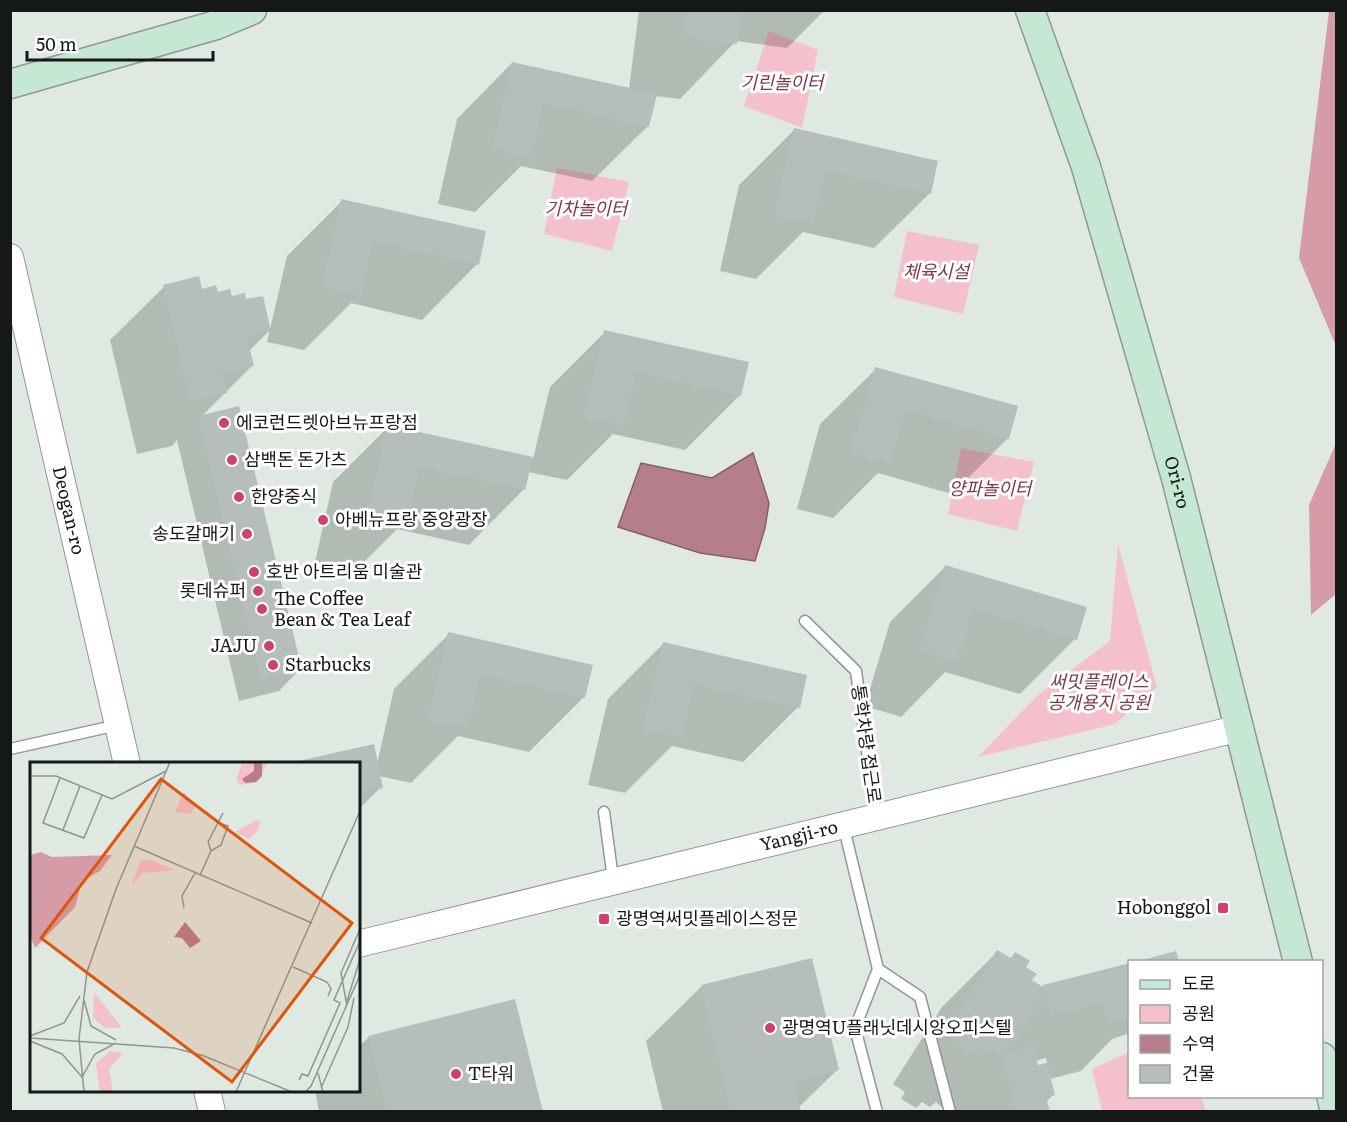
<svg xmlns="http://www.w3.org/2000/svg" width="1347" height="1122" viewBox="0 0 1347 1122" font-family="Literata,'Noto Sans KR',serif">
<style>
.green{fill:#f4c0cb}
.forest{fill:#d59ca8}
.water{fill:#b57e8a;stroke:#856067;stroke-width:1.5}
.shadow{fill:#0003;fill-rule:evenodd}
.building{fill:#b5beb8}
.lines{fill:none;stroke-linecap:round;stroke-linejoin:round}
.service-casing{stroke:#8f9892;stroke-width:13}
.tertiary-casing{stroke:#8f9892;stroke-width:28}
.secondary-casing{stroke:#8f9892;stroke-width:31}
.service{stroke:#fff;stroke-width:10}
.tertiary{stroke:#fff;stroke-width:26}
.secondary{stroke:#c6e7d4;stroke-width:28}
.poi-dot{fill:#cd406f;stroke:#fff;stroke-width:2}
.labels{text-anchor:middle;stroke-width:6;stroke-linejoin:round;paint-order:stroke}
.park-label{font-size:18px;font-style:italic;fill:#7e374b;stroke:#fff}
.poi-label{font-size:18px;fill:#151916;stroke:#fff;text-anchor:start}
.street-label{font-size:18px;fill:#151916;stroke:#fff}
.inset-road{fill:none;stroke:#8e9690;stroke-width:1.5}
.view{fill:#dd560c;fill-opacity:0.15;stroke:#dd560c;stroke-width:3}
.inset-edge{fill:none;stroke:#151916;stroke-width:3}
</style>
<rect width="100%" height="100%" fill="#dfe9e2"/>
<path class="green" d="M769,31L818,50L802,128L744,106Z
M557,168L629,182L612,251L544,234Z
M907,231L979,245L963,314L894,297Z
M961,448L1034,462L1017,531L948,514Z
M1118,544L1157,687L1115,724L978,757L1038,695L1110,641Z
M1129,1052L1130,1096L1201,1097L1206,1111H1102L1092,1069Z"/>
<path class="forest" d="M1329,11H1336V346L1299,258Z
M1336,443V594L1311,615L1309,505Z"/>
<path class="water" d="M753,453L769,503L765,528L755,561L700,553L618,527L641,463L712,478Z"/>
<path class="shadow" d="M639,10H825L787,48L736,41L680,99L655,96L648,126L592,181L521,166L475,212L438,204L457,119L512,63L629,89Z
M794,130L930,193L874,248L803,232L756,279L720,271L739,185Z
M342,201L477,264L422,320L351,303L304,350L267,342L287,256Z
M164,287L201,290L245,301L270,330L249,351L252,366L201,417L300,669L279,691L239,701L177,440L172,446L137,454L110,340Z
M605,332L740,395L685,450L613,434L567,480L528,472L524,489L469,545L397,529L351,575L314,567L333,482L388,427L533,459L550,387Z
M876,369L1016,408L1007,439L952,494L878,473L833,518L797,509L820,424Z
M945,567L1075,639L1020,694L945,672L901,717L865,706L890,622Z
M449,634L584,697L529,752L458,736L411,783L379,776L381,787L358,810V764H287L373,746L377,764L394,689Z
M663,644L798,707L743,762L672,746L625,793L588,785L608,699Z
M997,952L1024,968L1030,980L1042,988L1130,965V1033L1112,1039L1081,1071L1050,1079L1054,1094L1046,1102L1048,1112H947L936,1102L930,1107L922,1102L916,1108L901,1099L905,1092L893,1084L942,1007ZM1046,1058L1047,1064L1037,1067L1035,1061Z
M702,986L837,1070L798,1108L799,1112H663L646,1041Z
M369,1037L541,1112H319L315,1090H358V1047Z"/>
<path class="building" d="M686,10H741L737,44L683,37Z
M512,62L657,94L649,127L543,103L531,157L492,149Z
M794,128L938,161L931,194L825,170L813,224L774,216Z
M341,199L486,231L479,265L373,241L361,296L322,287Z
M199,276L202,289L216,285L218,292L230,289L232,296L245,293L246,299L263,296L271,331L247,337L254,366L222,373L227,393L190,401L163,285Z
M604,330L749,362L741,396L636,372L624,426L584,417Z
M875,367L1018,406L1009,439L905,410L890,464L851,453Z
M239,406L302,670L261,680L198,416Z
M388,425L533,457L525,490L420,467L407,521L368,512Z
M945,565L1087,607L1077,640L973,609L957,662L919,651Z
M448,632L593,665L585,698L480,674L468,728L428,720Z
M663,642L807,675L800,708L694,685L682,738L643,730Z
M374,744L383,788L358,793V764H285Z
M997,950L1011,958L1015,952L1030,961L1026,967L1037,974L1032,980L1043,987V985L1130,963V1018L1106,1024L1101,1004L1051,1016L1045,995L1009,1052L1033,1046L1038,1065L1047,1063L1055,1095L1046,1097L1050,1112H1016L1002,1054L990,1047L986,1053L977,1047L972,1054L955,1043L959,1036L947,1029Z
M1176,951L1179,962H1139V961Z
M812,958L839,1070L794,1082L801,1112H731L701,985Z
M515,999L543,1112H387L368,1036Z"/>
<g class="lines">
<g class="service-casing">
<path id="service" d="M805,621L856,671L876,816
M10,749L118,725
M604,812L613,879
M843,824L878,969L920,997L950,1112
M877,1112L855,1028L878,969"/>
</g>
<g class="tertiary-casing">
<g id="tertiary">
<path id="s1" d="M10,257L127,764"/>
<path id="s2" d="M358,944L1240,728"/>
<path d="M207,1090L212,1112"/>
</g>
</g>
<g class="secondary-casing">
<g id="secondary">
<path id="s3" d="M1030,10L1086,167L1176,478L1298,962"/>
<path d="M10,84L216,25L252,10"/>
<path d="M1322,1057L1335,1112"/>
</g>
</g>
<use href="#service" class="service"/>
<use href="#tertiary" class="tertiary"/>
<use href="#secondary" class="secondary"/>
</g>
<g class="poi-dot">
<circle cx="224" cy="423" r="6"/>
<circle cx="232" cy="460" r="6"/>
<circle cx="239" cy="497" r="6"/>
<circle cx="323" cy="520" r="6"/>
<circle cx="247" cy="534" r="6"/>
<circle cx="254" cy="572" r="6"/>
<circle cx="258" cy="591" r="6"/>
<circle cx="262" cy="609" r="6"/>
<circle cx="269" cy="646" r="6"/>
<circle cx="273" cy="665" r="6"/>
<rect x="1217" y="902" width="12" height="12" rx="3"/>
<rect x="598" y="913" width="12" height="12" rx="3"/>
<circle cx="770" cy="1028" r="6"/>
<circle cx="456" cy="1074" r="6"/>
</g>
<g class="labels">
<g class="park-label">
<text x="782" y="89">기린놀이터</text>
<text x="586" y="215">기차놀이터</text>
<text x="936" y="278">체육시설</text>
<text x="990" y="495">양파놀이터</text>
<text x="1099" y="688">써밋플레이스<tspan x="1099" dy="21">공개용지 공원</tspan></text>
</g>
<g class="poi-label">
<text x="236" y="429">에코런드렛아브뉴프랑점</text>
<text x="244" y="466">삼백돈 돈가츠</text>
<text x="251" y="503">한양중식</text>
<text x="335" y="526">아베뉴프랑 중앙광장</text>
<text x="235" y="540" text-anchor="end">송도갈매기</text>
<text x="266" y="578">호반 아트리움 미술관</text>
<text x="246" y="597" text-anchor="end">롯데슈퍼</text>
<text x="274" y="605">The Coffee<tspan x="274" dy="21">Bean &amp; Tea Leaf</tspan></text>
<text x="257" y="652" text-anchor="end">JAJU</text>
<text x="285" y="671">Starbucks</text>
<text x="1211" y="914" text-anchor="end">Hobonggol</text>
<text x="616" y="925">광명역써밋플레이스정문</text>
<text x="782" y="1034">광명역U플래닛데시앙오피스텔</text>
<text x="468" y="1080">T타워</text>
</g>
<g class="street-label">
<text dy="6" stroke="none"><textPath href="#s3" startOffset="495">Ori-ro</textPath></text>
<text dy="6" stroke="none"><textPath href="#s1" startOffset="260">Deogan-ro</textPath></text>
<text transform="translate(866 744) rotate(82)" y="6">통학차량 접근로</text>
<text dy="6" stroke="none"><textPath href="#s2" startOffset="454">Yangji-ro</textPath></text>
</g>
</g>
<g transform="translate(30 762)">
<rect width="330" height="330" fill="#dfe9e2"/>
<path d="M213,0H238L227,20L210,23L206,17ZM154,30L165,43L161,52L145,50ZM227,58L231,60L228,68L219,77L205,70ZM121,98L144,108L113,111L101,124L111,99ZM64,230L70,238L92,266H75L63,256ZM80,289L93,291L79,307L83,330H70L66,302Z" fill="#f4c0cb"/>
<path d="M11,90L22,95L82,93L70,109L52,119L45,145L5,186L0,173V93Z" fill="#d59ca8"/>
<path d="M224,0H232V14L226,20L215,21L212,17L224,9ZM155,160L171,179L160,186L152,176L144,175Z" fill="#b57e8a"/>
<path class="inset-road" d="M0,14H26L82,37L136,9M30,16L13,61L54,76L72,33M33,68L50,24M104,84L282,161M181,89L191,83L198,64L186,60M170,113L181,89L178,80L193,51M154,146L152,134L165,111M263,205L297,220L301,227L298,234M54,238L61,264L86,278M317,239L330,197M317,244L311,211L330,167M0,274L34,261L50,234M0,276L144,286L174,294L262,330M0,279L32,292L52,315L65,292L86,281M288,311L293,330M269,318L272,312L278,314L310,241L304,238L330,179M291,326L318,265L324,236M54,330L49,277L57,210L86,127L140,0M206,330L330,49M275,330L281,324L330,213"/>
<path class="view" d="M131,17L322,161L202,320L11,176Z"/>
<rect width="330" height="330" class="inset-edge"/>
</g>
<rect width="1347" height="1122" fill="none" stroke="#151916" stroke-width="24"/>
<rect x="1128" y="960" width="195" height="138" fill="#ffffff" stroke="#a1a3a2" stroke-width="1.5"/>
<rect x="1140" y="980" width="30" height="9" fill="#c6e7d4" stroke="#a1a3a2" stroke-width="1.5"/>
<text x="1182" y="990" font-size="18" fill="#151916">도로</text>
<rect x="1140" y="1005" width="30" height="18" fill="#f4c0cb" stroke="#a1a3a2" stroke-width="1.5"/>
<text x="1182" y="1020" font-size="18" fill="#151916">공원</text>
<rect x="1140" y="1035" width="30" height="18" fill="#b57e8a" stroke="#a1a3a2" stroke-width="1.5"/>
<text x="1182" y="1050" font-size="18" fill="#151916">수역</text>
<rect x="1140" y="1065" width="30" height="18" fill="#b5beb8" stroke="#a1a3a2" stroke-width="1.5"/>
<text x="1182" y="1080" font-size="18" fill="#151916">건물</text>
<path d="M27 51v9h186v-9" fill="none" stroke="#151916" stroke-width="3"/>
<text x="36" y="51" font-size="18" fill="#151916" stroke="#ffffff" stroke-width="4.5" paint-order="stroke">50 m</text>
</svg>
